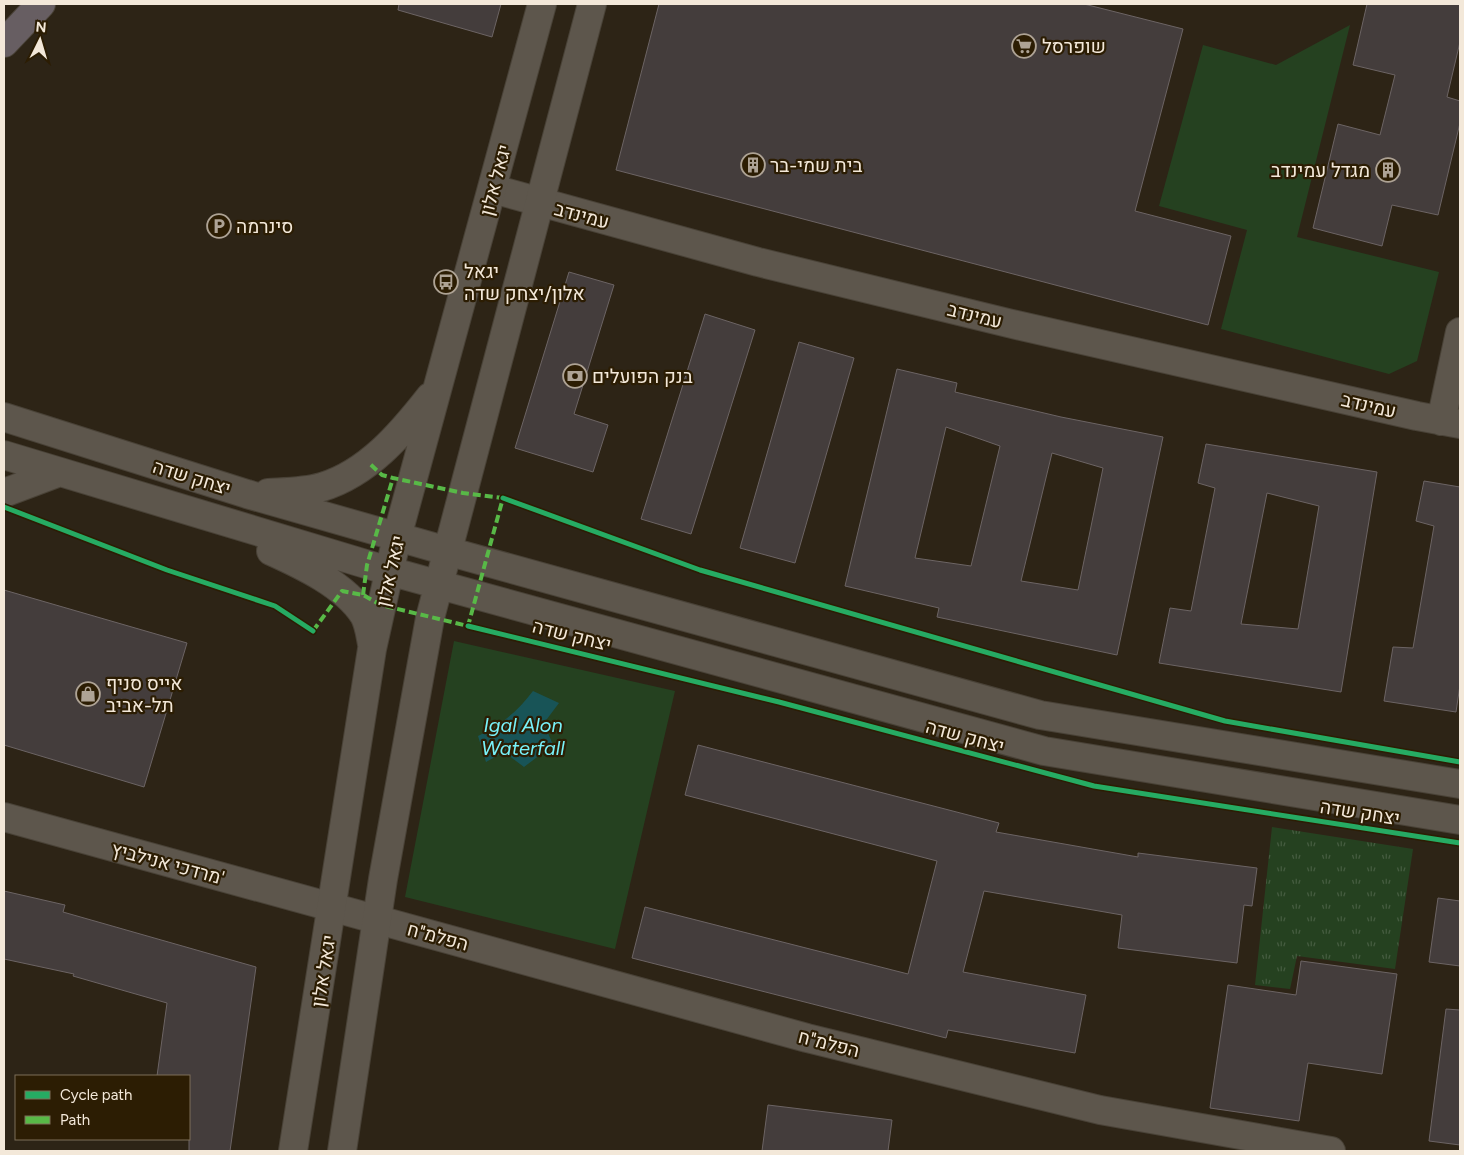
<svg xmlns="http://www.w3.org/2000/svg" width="1464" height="1155" viewBox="0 0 1464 1155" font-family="Figtree,Heebo,sans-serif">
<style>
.grass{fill:url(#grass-tufts)}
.green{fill:#254120}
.water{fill:#185457}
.building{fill:#443d3c;stroke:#6c6464;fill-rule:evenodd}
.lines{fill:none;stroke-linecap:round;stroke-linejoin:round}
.minor-casing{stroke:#494237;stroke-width:30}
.tertiary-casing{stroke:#494237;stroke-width:30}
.motorway-casing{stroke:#494237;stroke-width:30}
.minor{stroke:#5d564c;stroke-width:28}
.tertiary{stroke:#5d564c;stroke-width:28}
.motorway{stroke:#675e62;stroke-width:28}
.quiet{stroke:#58b947;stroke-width:4;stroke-dasharray:8 4;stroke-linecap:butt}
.cycleway-casing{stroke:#2c1d03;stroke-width:8}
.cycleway{stroke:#26ab63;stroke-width:5}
.labels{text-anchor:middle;stroke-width:4.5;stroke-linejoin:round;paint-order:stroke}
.poi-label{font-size:19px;fill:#f3e8d9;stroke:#2c1d03;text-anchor:start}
.street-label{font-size:19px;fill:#f3e8d9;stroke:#2c1d03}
.water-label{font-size:20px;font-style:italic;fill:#78f2fa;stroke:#2c1d03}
</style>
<defs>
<pattern id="grass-tufts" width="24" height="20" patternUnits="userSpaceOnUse" patternTransform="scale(1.25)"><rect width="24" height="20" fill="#254120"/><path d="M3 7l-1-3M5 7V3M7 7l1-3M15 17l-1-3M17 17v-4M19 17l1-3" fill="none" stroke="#455c40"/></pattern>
</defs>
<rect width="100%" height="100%" fill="#2d2416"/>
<path class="grass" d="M1272,827L1413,849L1395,969L1297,956L1290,989L1255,985Z"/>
<path class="green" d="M1350,25L1297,237L1439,272L1417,361L1389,374L1221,329L1247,230L1159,206L1203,45L1276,65Z
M454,641L675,691L615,949L405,897Z"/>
<path class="water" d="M533,691L559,703L544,723L553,745L524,767L504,752L486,762L478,736C501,725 517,712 533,691Z"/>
<path class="building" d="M399,4H501L492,37L398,10Z
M659,4H1084L1183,29L1135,211L1231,236L1208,325L616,170Z
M1367,4H1460V42L1447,97L1460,101V123L1438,215L1392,205L1382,246L1313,228L1338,124L1380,135L1395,75L1353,65Z
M569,272L614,285L574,414L608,425L593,472L515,448Z
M705,314L755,330L691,534L641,519Z
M799,342L854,358L795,563L740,548Z
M897,369L957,383L955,392L1061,417L1163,437L1117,655L937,617L939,608L845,586ZM946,427L1000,446L971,566L915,558ZM1052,453L1103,468L1078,590L1021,581Z
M1206,444L1377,472L1341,692L1159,663L1170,608L1191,611L1215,488L1198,483ZM1267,493L1319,506L1298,629L1241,624Z
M1424,481L1460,487V685L1456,712L1384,701L1393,647L1413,648L1434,526L1416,521Z
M4,590L187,643L144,787L4,745Z
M698,745L999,823L996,832L1138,857V853L1257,868L1252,906L1244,905L1237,963L1118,948L1122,915L984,891L963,972L1086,995L1075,1053L948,1030L946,1038L632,958L645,907L908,974L937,861L685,795Z
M4,891L65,905L63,912L256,967L230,1151H189V1076H157L167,1003L73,976L74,974L4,959Z
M1438,898L1460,901V966L1429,962Z
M1301,961L1397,974L1382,1074L1308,1063L1299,1121L1210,1108L1228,985L1296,995Z
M1446,1009L1460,1010V1145L1429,1141Z
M768,1105L892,1120L888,1151H762Z"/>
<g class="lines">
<g class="minor-casing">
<path id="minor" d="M493,189L758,262L1008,323L1417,416L1460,424
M1441,421L1460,332
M4,817L807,1038L1100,1110L1331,1151"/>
</g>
<g class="tertiary-casing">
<path id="tertiary" d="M4,417L247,494L447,551L1040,715L1460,784
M4,455L389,571L1044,751L1460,820
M4,493L60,472
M268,493C286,492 305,492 322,487C368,473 401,434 430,397
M271,551C302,565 345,585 364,615C369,624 370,634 372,644
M293,1151L372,649L397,537L542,4
M342,1151L383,879L430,618L592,4"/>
</g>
<g class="motorway-casing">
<path id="motorway" d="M4,43L41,4"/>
</g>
<use href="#minor" class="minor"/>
<use href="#tertiary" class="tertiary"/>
<use href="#motorway" class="motorway"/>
<path class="quiet" d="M363,595L367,565L393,478
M313,631L342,591L363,595L381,605L468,626L503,498L463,493L393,478L382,475L369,463"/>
<g class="cycleway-casing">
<path id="cycleway" d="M503,498L700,570L1225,721L1460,762
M4,507L167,570L275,606L313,631
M468,626L779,702L1094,786L1460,843"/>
</g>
<use href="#cycleway" class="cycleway"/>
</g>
<defs>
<g id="supermarket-ring" transform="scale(1.25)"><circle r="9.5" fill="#2c1d03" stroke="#aea395" stroke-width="1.5"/><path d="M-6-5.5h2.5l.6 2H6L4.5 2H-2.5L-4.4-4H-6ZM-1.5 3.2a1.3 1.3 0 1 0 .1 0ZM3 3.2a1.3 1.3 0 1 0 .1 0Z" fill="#aea395"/></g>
<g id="building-ring" transform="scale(1.25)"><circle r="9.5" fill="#2c1d03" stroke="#aea395" stroke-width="1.5"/><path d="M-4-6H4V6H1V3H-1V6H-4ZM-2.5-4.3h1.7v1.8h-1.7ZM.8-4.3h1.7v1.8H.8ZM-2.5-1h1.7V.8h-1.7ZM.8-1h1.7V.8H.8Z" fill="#aea395"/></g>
<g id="parking-ring" transform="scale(1.25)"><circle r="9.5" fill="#2c1d03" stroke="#aea395" stroke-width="1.5"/><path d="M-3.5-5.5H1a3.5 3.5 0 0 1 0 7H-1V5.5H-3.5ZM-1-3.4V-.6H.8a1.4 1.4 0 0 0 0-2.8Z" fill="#aea395"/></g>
<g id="bus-ring" transform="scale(1.25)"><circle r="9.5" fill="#2c1d03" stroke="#aea395" stroke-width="1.5"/><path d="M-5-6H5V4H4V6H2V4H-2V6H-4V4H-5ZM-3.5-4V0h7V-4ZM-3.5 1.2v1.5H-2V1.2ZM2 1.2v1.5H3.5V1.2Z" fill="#aea395"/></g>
<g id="bank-ring" transform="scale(1.25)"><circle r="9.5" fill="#2c1d03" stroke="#aea395" stroke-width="1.5"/><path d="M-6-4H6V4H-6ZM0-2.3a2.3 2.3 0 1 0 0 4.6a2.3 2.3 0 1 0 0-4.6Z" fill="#aea395"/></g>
<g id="shop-ring" transform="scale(1.25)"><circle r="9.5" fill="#2c1d03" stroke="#aea395" stroke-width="1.5"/><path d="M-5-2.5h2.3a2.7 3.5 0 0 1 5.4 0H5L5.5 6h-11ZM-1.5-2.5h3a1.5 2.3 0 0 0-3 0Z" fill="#aea395"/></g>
</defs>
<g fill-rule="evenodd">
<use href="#supermarket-ring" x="1024" y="46"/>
<use href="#building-ring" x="753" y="165"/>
<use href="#building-ring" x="1388" y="170"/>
<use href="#parking-ring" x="219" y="226"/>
<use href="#bus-ring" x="446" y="282"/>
<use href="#bank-ring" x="575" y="376"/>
<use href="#shop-ring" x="88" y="694"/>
</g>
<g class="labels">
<g class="poi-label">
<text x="1042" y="53">שופרסל</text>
<text x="770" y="172">בית שמי-בר</text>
<text x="1370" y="177" text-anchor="end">מגדל עמינדב</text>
<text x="236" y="233">סינרמה</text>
<text x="464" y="278">יגאל<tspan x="464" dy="22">אלון/יצחק שדה</tspan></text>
<text x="592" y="383">בנק הפועלים</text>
<text x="106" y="690">אייס סניף<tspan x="106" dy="22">תל-אביב</tspan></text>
</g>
<g class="street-label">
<text transform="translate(495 180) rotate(-75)" y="7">יגאל אלון</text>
<text transform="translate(582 215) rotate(15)" y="7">עמינדב</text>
<text transform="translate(975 315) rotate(14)" y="7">עמינדב</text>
<text transform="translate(1369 405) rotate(13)" y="7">עמינדב</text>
<text transform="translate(192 477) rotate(17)" y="7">יצחק שדה</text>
<text transform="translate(390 571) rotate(-77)" y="7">יגאל אלון</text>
<text transform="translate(572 635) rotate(14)" y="7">יצחק שדה</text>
<text transform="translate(965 736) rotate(15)" y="7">יצחק שדה</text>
<text transform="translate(1360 812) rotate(9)" y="7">יצחק שדה</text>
<text transform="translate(168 863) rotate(15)" y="7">מרדכי אנילביץ'</text>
<text transform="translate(438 936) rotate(15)" y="7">הפלמ"ח</text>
<text transform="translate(323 971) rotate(-81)" y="7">יגאל אלון</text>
<text transform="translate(829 1043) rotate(14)" y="7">הפלמ"ח</text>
</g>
<g class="water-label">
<text x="523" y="732">Igal Alon<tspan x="523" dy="23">Waterfall</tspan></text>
</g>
</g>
<rect width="1464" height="1155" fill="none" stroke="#f3e8d9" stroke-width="10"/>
<rect x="15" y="1075" width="175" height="65" fill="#2c1d03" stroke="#7c6e59"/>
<rect x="25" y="1091" width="25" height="8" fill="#26ab63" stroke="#7c6e59"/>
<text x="60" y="1100" font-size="15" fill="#f3e8d9">Cycle path</text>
<rect x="25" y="1116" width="25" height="8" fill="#58b947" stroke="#7c6e59"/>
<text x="60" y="1125" font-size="15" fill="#f3e8d9">Path</text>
<g transform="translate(40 40) rotate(5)" stroke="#2c1d03" stroke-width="4" paint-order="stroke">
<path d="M0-4L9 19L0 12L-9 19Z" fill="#f3e8d9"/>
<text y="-8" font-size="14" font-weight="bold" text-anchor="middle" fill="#f3e8d9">N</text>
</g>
</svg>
